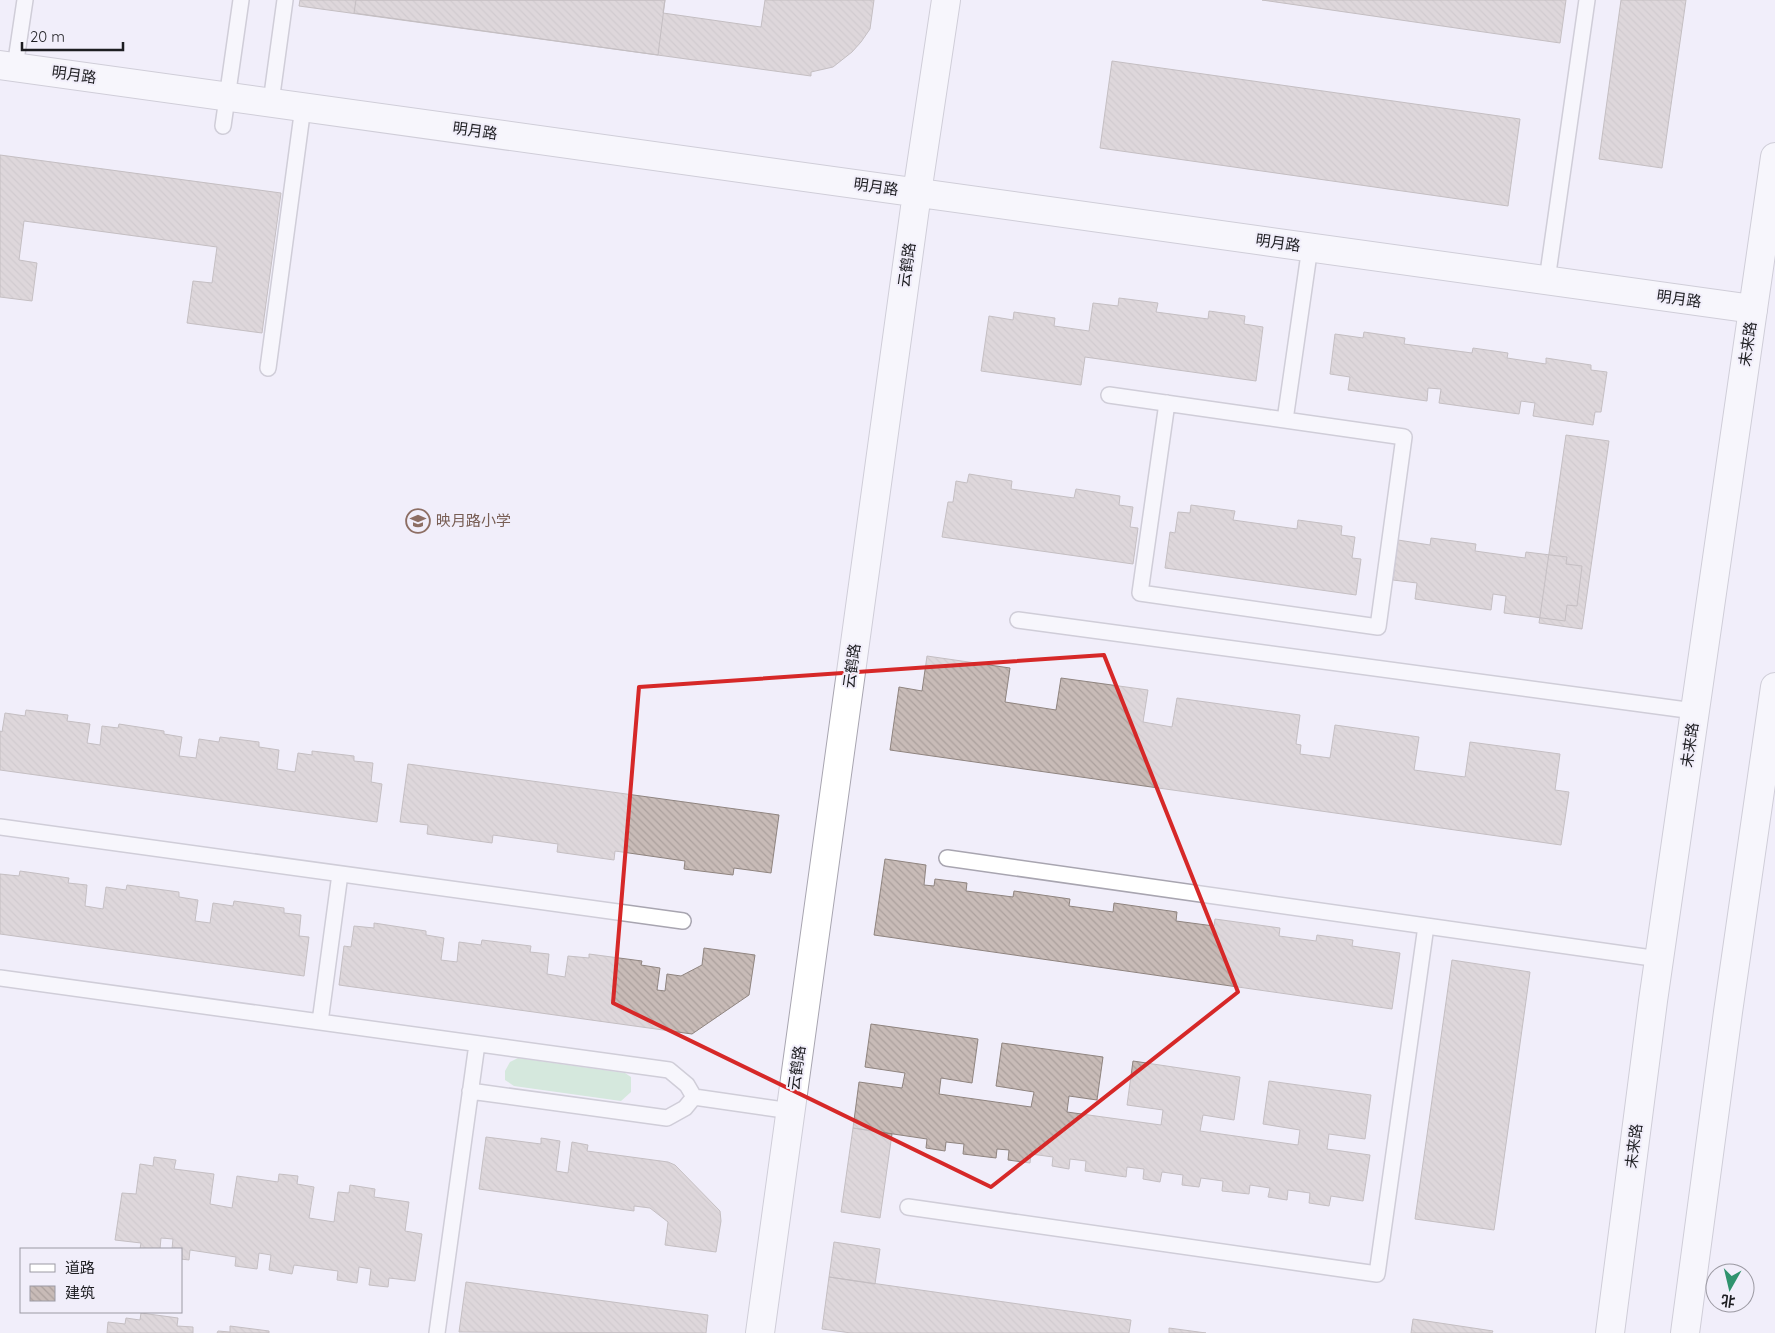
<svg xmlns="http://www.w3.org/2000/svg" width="1775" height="1333" viewBox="0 0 1775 1333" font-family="Quicksand,'Noto Sans SC',sans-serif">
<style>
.grass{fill:#b3e0ba}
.building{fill:url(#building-back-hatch);stroke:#8f847f}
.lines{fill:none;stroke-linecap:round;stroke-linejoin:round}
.service-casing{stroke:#a8a5b0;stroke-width:18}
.minor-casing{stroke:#a8a5b0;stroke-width:30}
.primary-casing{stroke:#a8a5b0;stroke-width:30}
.service{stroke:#fff;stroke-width:15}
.minor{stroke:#fff;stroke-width:28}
.primary{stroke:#fff;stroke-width:28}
.marked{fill:none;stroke:#d62828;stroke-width:4;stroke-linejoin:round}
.labels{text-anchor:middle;stroke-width:4;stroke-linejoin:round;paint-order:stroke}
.street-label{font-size:15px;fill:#1d1d21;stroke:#f1eefa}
.education-label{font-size:15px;fill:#785e54;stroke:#f1eefa;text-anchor:start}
</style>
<defs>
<pattern id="building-back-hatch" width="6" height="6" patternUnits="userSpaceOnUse" patternTransform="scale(1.25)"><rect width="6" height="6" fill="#c8bbb7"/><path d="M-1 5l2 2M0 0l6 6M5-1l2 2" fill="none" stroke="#aba09d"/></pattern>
</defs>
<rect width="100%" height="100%" fill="#f1eefa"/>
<path class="grass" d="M518,1058L625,1073L631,1077V1092L621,1101L514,1086L505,1080V1071L510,1062Z"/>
<path class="building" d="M300,0H665L663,13L761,27L765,0H874L870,29L861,42L852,52L833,67L811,72V76L299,6Z
M356,0H665L658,55L354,13Z
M1262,0H1566L1560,43Z
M1621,0H1686L1662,168L1599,159Z
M1112,61L1520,119L1508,206L1100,148Z
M0,155L281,193L262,333L187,323L193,281L212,283L217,247L24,221L19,260L37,263L32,301L0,297Z
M1119,298L1158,303L1156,312L1208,319L1209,311L1245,316L1244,324L1263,327L1256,381L1085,357L1081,385L981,371L989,316L1013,320L1014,312L1055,318L1054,326L1089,331L1093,303L1118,306Z
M1364,332L1405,338L1404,344L1472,353L1473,348L1508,353L1507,358L1546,364V358L1591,365V370L1607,372L1601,412H1595L1593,425L1533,416L1535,403L1521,401L1519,414L1439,403L1441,389L1428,388L1427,401L1348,390L1350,377L1330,374L1335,334L1363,338Z
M1566,435L1609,441L1582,629L1539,623Z
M969,474L1012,481L1011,489L1074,498L1076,489L1120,496L1119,505L1133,507L1130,527L1138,528L1133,564L942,537L948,502H953L956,481L967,483Z
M1191,505L1235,511L1233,520L1297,529L1298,520L1342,526L1341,535L1355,537L1352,558L1361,559L1356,595L1165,568L1170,532L1175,533L1178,512L1190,513Z
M1431,538L1476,544L1475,551L1525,558L1526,552L1567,557L1566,564L1582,566L1577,606L1567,605L1565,621L1504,613L1506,596L1493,594L1491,610L1415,599L1417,583L1393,580L1398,540L1430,545Z
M927,656L1010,668L1005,702L1056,710L1061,678L1148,690L1143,722L1172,727L1177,698L1300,715L1296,744L1301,745L1300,754L1330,758L1335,725L1419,737L1414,770L1465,777L1470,742L1560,754L1555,790L1569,792L1561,845L890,750L899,687L922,691Z
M26,710L68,715L67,721L90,724L87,743L100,745L102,726L118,728L119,724L164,731V734L182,737L179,756L196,758L199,739L219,742L220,737L259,742V747L279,750L277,769L295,772L298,753L312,755V751L354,756V761L373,763L371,782L382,784L377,822L0,770V731L2,732L5,713L25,716Z
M408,764L779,815L771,873L734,868L733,875L684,869L685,861L615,851L614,860L557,852L558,844L493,835L492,843L427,834L428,825L400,822Z
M885,859L926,865L924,885L934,886L935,879L967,883L966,891L1013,897L1014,891L1070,899L1069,906L1113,912L1114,903L1177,912L1176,921L1214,926L1215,919L1280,928L1279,936L1316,941L1317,935L1353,940L1352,946L1400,953L1392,1009L874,935Z
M20,871L69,878L68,883L87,885L85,906L103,909L106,887L126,890L127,885L179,892V897L198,900L195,921L210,923L213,903L233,906L234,901L284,908V913L301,915L299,936L309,937L304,976L0,934V874L19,876Z
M374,923L426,931V935L444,938L441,960L457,962L459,942L481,945L482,940L531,946L530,952L549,954L547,974L565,977L568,956L589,958V954L642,961L641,965L660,968L657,990L665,991L667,974L681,976L702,965L704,948L755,955L749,995L692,1034L339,985L344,946L351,947L354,926L374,928Z
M1452,960L1530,972L1494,1230L1415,1219Z
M871,1024L978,1039L972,1083L941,1078L939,1094L1031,1107L1034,1092L996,1086L1002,1043L1103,1057L1097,1100L1069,1096L1067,1112L1161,1125L1163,1110L1127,1105L1133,1061L1240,1077L1234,1120L1203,1115L1200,1131L1298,1145L1300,1130L1263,1124L1269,1081L1371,1095L1365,1139L1329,1134L1327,1149L1370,1155L1363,1201L1331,1196L1329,1206L1309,1203L1310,1193L1288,1190L1287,1200L1268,1197L1270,1188L1250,1185L1249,1194L1222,1191L1223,1181L1201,1178L1199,1187L1182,1185L1183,1175L1162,1172L1160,1182L1143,1179L1144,1169L1127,1167L1126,1177L1085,1171L1086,1161L1070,1159L1069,1169L1052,1166L1053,1157L1031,1154L1030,1163L1008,1160L1009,1150L997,1149L996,1158L963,1154L964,1144L946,1142L945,1151L926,1148L927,1139L853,1128L859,1082L902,1088L905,1073L865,1067Z
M853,1128L892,1134L880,1218L841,1212Z
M486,1137L541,1144V1138L560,1141L556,1171L568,1173L572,1142L588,1145L587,1151L668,1162L675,1165L720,1211L721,1221L716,1252L665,1245L668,1222L650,1208L634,1206V1211L479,1189Z
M154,1157L176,1160L174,1169L214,1174L210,1204L232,1208L237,1176L278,1182L279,1174L298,1176L297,1184L314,1187L309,1218L334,1222L338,1192L349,1193L350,1185L375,1189L374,1197L409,1202L405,1231L422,1234L415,1281L389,1278L388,1287L369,1285L371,1269L359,1267L357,1283L337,1280L338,1271L294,1265L292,1274L269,1270L271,1255L259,1253L257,1269L235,1266L236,1257L190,1250L189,1260L181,1259V1249H172L173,1239L161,1238L160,1249H140L141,1243L115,1240L122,1193L136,1194L140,1164L153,1166Z
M834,1242L880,1249L875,1284L829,1277Z
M829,1277L1131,1320L1129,1333H851L822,1329Z
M466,1282L708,1315L706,1333L459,1332Z
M141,1313L178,1318L177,1326L193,1327V1333H107L108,1322L125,1324L126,1318L140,1320Z
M1413,1319L1493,1331L1492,1333H1411Z
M230,1326L269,1331V1333H217L218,1331L230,1332Z
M1169,1328L1206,1333H1169Z"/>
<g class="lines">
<g class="service-casing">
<path id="service" d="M15,67L25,0
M271,102L285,0
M223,126L241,0
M1547,280L1587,0
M268,368L303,107
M1109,395C1207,409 1306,423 1404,437L1378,627L1140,593L1167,403
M1285,420L1310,247
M1018,620L1694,711
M0,827L683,921
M947,858L1659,959
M0,978L669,1070L687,1085L694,1097L685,1108L667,1118L470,1091
M320,1022L340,874
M694,1097L791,1111
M908,1207L1377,1274L1426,926
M437,1333L477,1044"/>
</g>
<g class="minor-casing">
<path id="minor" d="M0,65L1753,309
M760,1333L917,193L946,0"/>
</g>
<g class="primary-casing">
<path id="primary" d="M1610,1333L1653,1001L1775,157
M1685,1333L1728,1012L1775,687"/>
</g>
<use href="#service" class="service"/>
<use href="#minor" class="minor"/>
<use href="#primary" class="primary"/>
</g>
<path d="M0 0H1775V1333H0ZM1104,655L1238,992L991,1187L613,1003L639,687Z" fill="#f1eefa" fill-opacity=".55" fill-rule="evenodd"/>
<path class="marked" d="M1104,655L1238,992L991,1187L613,1003L639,687Z"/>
<defs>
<g id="school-ring" transform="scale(1.25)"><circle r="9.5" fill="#f1eefa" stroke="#8d6e63" stroke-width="1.5"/><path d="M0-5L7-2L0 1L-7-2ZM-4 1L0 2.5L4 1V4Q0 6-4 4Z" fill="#8d6e63"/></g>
</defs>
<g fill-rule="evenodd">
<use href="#school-ring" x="418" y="521"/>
</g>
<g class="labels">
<g class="street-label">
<text transform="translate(74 75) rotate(8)" y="5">明月路</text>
<text transform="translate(475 131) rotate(8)" y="5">明月路</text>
<text transform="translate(876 187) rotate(8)" y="5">明月路</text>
<text transform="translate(1278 243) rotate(8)" y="5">明月路</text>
<text transform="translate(907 265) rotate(-82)" y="5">云鹤路</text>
<text transform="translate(1679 299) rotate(8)" y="5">明月路</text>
<text transform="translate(1748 344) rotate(-82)" y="5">未来路</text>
<text transform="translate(852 666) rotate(-82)" y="5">云鹤路</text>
<text transform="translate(1690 745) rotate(-82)" y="5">未来路</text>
<text transform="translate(797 1068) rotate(-82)" y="5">云鹤路</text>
<text transform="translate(1634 1146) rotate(-83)" y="5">未来路</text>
</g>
<g class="education-label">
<text x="436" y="526">映月路小学</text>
</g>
</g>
<rect x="20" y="1248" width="162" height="65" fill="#f1eefa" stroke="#9c9aa3"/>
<rect x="30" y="1264" width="25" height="8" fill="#ffffff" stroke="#9c9aa3"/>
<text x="65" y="1273" font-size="15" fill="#1d1d21">道路</text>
<rect x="30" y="1286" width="25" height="15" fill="url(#building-back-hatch)" stroke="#9c9aa3"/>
<text x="65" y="1298" font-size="15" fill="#1d1d21">建筑</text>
<g transform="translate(1730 1288) rotate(188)"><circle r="24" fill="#f1eefa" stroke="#9c9aa3"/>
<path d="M0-4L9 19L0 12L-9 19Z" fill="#30936e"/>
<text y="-8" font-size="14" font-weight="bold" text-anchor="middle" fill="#1d1d21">北</text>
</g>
<path d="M22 42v8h101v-8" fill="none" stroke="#1d1d21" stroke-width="2.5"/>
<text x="30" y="42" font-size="15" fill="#1d1d21" stroke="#f1eefa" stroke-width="4" paint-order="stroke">20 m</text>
</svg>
